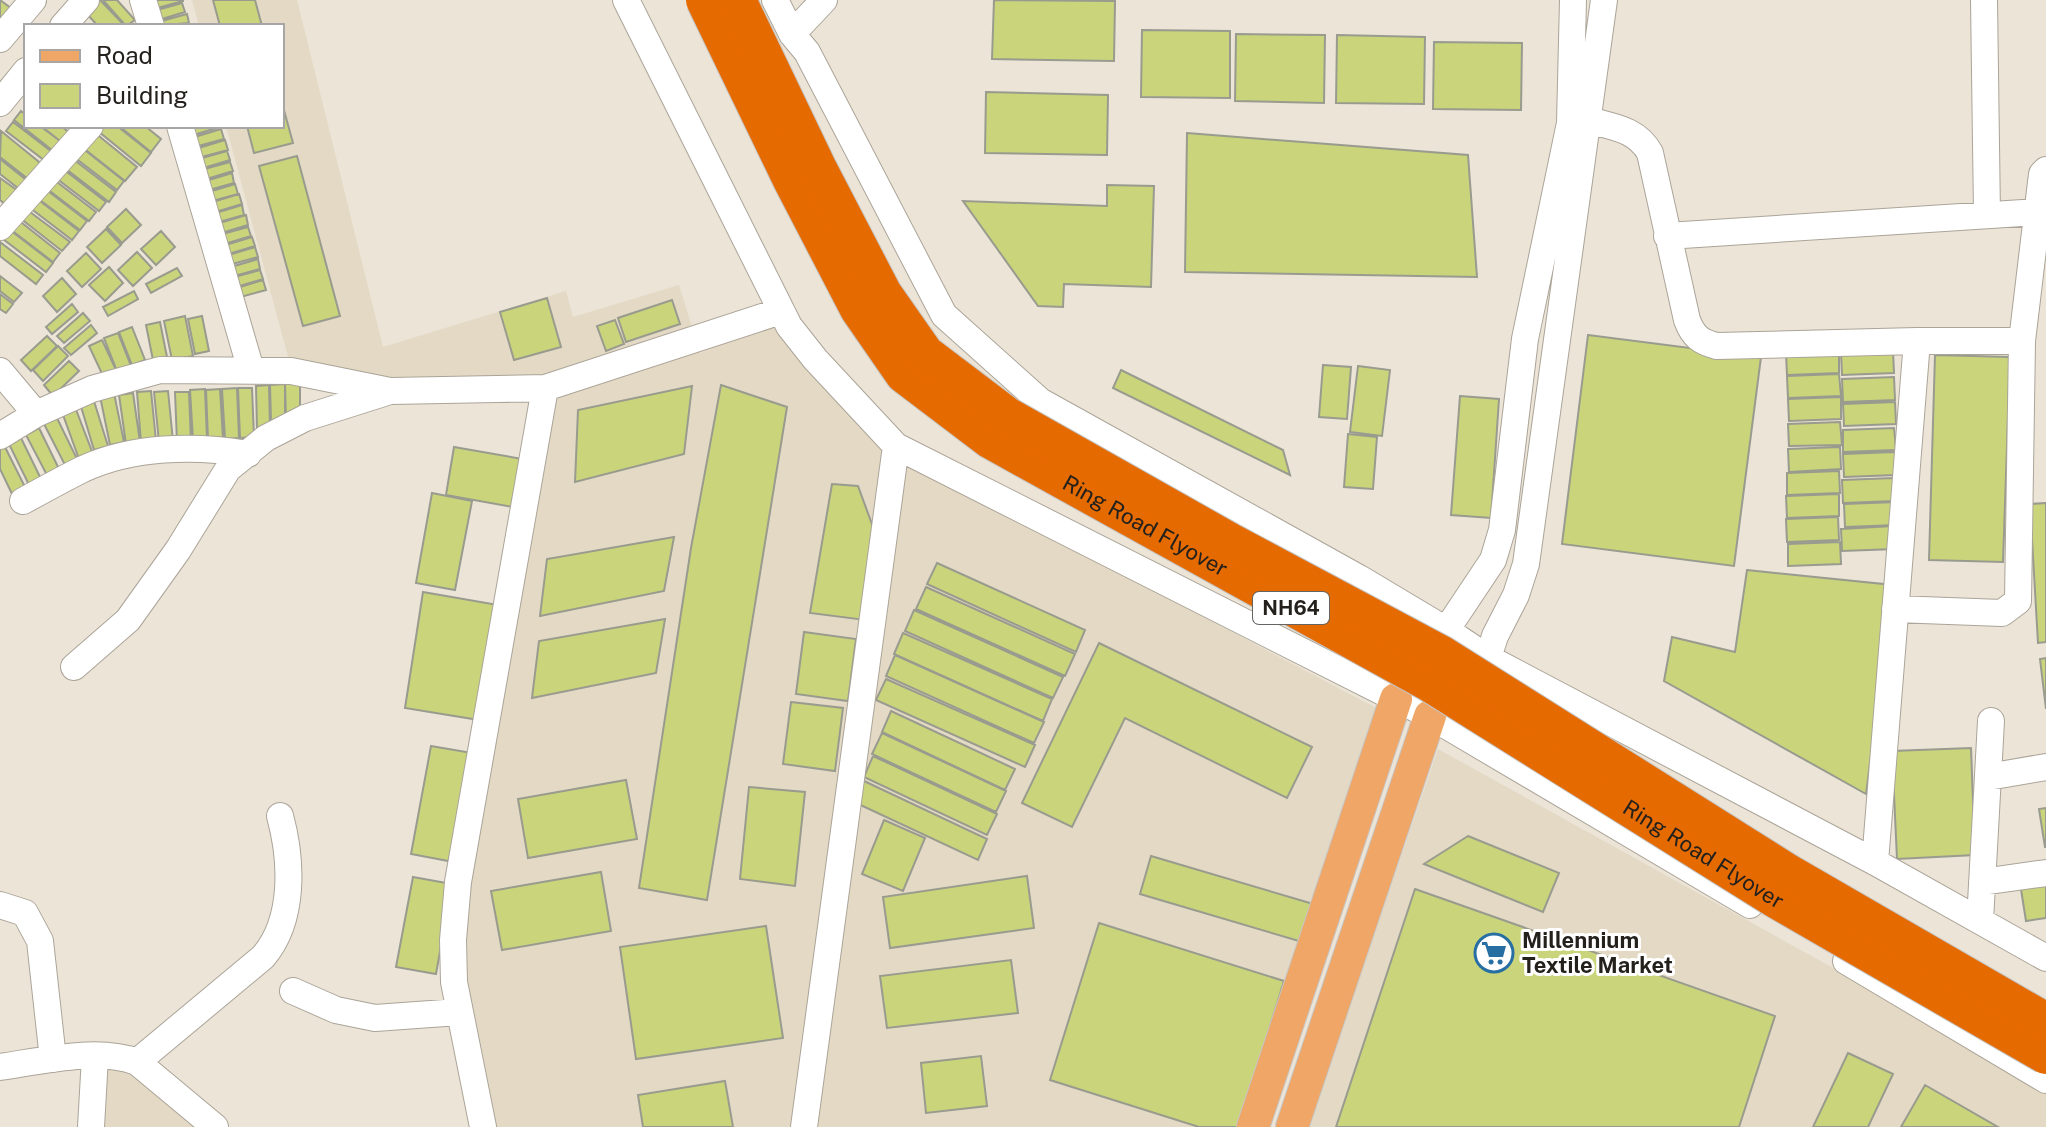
<svg xmlns="http://www.w3.org/2000/svg" width="2046" height="1127" viewBox="0 0 2046 1127" font-family="'Public Sans',sans-serif">
<style>
.built{fill:#e3d9c5}
.building{fill:#cad57b;stroke:#999b8e;stroke-width:2}
.lines{fill:none;stroke-linecap:round;stroke-linejoin:round}
.minor-casing{stroke:#aba498;stroke-width:28}
.major-casing{stroke:#c6c5c4;stroke-width:34}
.minor{stroke:#fff;stroke-width:26}
.major{stroke:#efa666;stroke-width:32}
.highway-bridge-casing{stroke:#c6c5c4;stroke-width:40;stroke-linecap:butt}
.highway-bridge{stroke:#e56a00;stroke-width:38}
.labels{text-anchor:middle;stroke-width:6;stroke-linejoin:round;paint-order:stroke}
.shield{fill:#fff;stroke:#666461;stroke-width:2}
.shield-label{font-size:20px;font-weight:bold;fill:#24211d}
.street-label{font-size:22px;fill:#24211d;stroke:#fff}
.poi-label{font-size:22px;font-weight:bold;fill:#24211d;stroke:#fff;text-anchor:start}
</style>
<rect width="100%" height="100%" fill="#ebe4d7"/>
<path class="built" d="M192,0H297L383,347L566,291L573,317L679,285L700,353L778,321L885,449L1380,710L1248,1127H490L460,939L544,383L389,384L290,364L226,126H282V26H199Z
M1438,749L2046,1086V1127H1308Z
M99,1061H120L208,1127H96Z"/>
<path class="building" d="M0,0L12,9L0,23Z
M100,0L125,26H98L86,13Z
M103,0H117L135,20L126,26Z
M151,0H183V1L150,10Z
M213,0H255L262,26H220Z
M994,0L1115,1L1114,61L992,59Z
M182,3L185,12L152,22L150,12Z
M187,14L189,23L154,26V23Z
M1142,30L1230,31V98L1141,97Z
M1236,34L1325,35L1324,103L1235,101Z
M1337,35L1425,37L1424,104L1336,103Z
M1434,42L1522,43L1521,110L1433,109Z
M986,92L1108,95L1107,155L985,153Z
M282,103L293,143L254,153L247,126H282Z
M21,111L26,115V126H40L64,144L57,154L14,120Z
M13,122L56,155L49,164L6,131Z
M41,126H61L71,134L64,144Z
M102,126H117L151,153L141,166L98,131Z
M119,126H145L161,139L151,152Z
M188,126H219L220,127L187,137Z
M221,129L224,139L191,148L188,139Z
M1,131L44,166L32,182L0,157Z
M94,132L137,167L125,181L82,147Z
M1187,133L1468,155L1477,277L1185,272Z
M225,140L228,150L194,159L192,150Z
M81,147L124,181L117,190L74,157Z
M227,151L230,160L197,170L195,160Z
M297,156L340,316L303,326L259,166Z
M0,159L30,183L23,192L0,174Z
M73,159L116,192L109,202L66,169Z
M230,162L233,171L200,181L197,171Z
M63,169L106,202L99,211L56,178Z
M232,173L234,183L202,192L199,183Z
M0,178L21,193L10,208L0,200Z
M53,179L96,212L89,221L46,188Z
M235,184L238,194L205,203L202,194Z
M1107,185L1154,186L1151,287L1064,284L1063,307L1038,306L963,201L1107,206Z
M44,188L87,221L80,230L36,197Z
M239,194L242,204L209,214L206,204Z
M36,198L79,231L72,240L29,207Z
M242,205L244,215L212,224L209,215Z
M26,209L70,242L62,251L20,218Z
M126,209L141,225L122,243L107,227Z
M246,215L248,225L215,235L213,225Z
M17,219L60,253L53,262L10,229Z
M248,227L251,236L218,246L215,236Z
M106,229L121,245L102,263L87,247Z
M10,230L53,263L46,272L3,239Z
M161,231L175,247L156,265L141,249Z
M252,237L255,246L222,256L219,247Z
M0,242L43,275L36,284L0,256Z
M255,247L258,257L225,266L222,257Z
M137,252L152,268L133,286L118,270Z
M86,253L101,269L82,287L67,271Z
M258,259L260,269L227,278L224,269Z
M109,267L123,283L105,301L89,285Z
M177,268L182,276L151,293L146,284Z
M260,270L263,279L230,289L227,279Z
M0,276L22,293L14,302L0,291Z
M62,278L76,294L57,312L43,296Z
M263,280L266,290L233,299L230,290Z
M134,291L138,299L108,316L103,307Z
M0,294L13,304L6,313L0,309Z
M547,298L561,347L514,360L500,312Z
M672,300L680,324L626,342L618,318Z
M72,304L78,312L52,334L46,327Z
M83,313L90,321L64,343L57,336Z
M185,316L193,356L172,360L164,321Z
M202,316L209,351L195,354L188,319Z
M615,320L624,344L606,351L597,326Z
M160,322L167,357L153,360L146,325Z
M91,325L97,333L71,355L64,348Z
M132,327L145,360L132,365L119,332Z
M118,333L131,366L117,371L104,338Z
M1588,335L1761,357L1734,566L1562,544Z
M47,336L57,346L31,371L21,360Z
M102,340L117,372L104,378L89,346Z
M58,346L68,356L43,381L33,370Z
M1839,351V373L1787,375L1786,353Z
M1893,351L1894,373L1842,375L1841,353Z
M1935,355L2010,357L2003,562L1929,560Z
M69,361L79,371L53,396L44,385Z
M1323,365L1351,367L1347,419L1319,417Z
M1358,366L1390,370L1382,436L1350,432Z
M1121,370L1283,450L1290,475L1113,388Z
M1839,374L1841,396L1788,398L1787,376Z
M1894,377L1895,400L1843,402L1842,379Z
M300,382V418H286L285,383Z
M285,384V420H271L270,385Z
M269,385L270,428L257,429L256,386Z
M721,385L787,407L707,900L639,888L691,548Z
M692,386L684,454L575,482L578,410Z
M237,388L239,438L225,439L222,389Z
M238,388H252L254,437L240,438Z
M205,389L207,439L193,440L190,390Z
M220,389L223,439H208L206,390Z
M151,391L156,441L141,442L137,392Z
M168,391L173,441L159,442L154,392Z
M175,392H189L191,442H177Z
M114,393L124,442L110,445L100,396Z
M133,393L140,442L126,444L119,395Z
M1460,396L1499,399L1491,518L1451,515Z
M1841,397V419L1789,421L1788,399Z
M93,398L108,446L94,450L80,403Z
M1895,402L1896,424L1844,426L1843,404Z
M75,407L93,454L79,459L62,412Z
M56,416L78,461L66,467L43,422Z
M1840,422L1842,445L1789,446L1788,424Z
M39,428L61,473L49,479L26,435Z
M1894,428L1896,450L1843,452V430Z
M1348,434L1377,437L1373,489L1344,487Z
M21,438L43,483L31,489L9,444Z
M5,447L27,491L14,498L0,469V449Z
M454,447L528,460L519,508L446,495Z
M1840,447L1841,469L1789,472L1788,449Z
M1895,452L1896,475L1844,477L1843,454Z
M1839,471L1840,493L1787,495V473Z
M1894,478L1895,501L1843,503L1842,480Z
M832,484L858,486L873,527L865,620L810,613Z
M432,493L472,501L455,590L416,583Z
M1839,494V516L1787,518L1786,496Z
M1897,502V525L1845,527L1844,504Z
M2046,503V642L2038,643L2030,504Z
M1838,517L1839,540L1787,542L1786,519Z
M1893,526L1895,549L1842,551L1841,529Z
M674,537L664,591L540,616L547,559Z
M1840,542L1841,564L1788,566V544Z
M937,563L1085,630L1076,652L927,584Z
M1747,570L1893,585L1866,794L1664,681L1672,637L1735,652Z
M926,587L1075,654L1065,676L916,609Z
M423,592L498,605L479,720L405,708Z
M914,610L1063,677L1053,698L905,631Z
M665,619L656,673L532,698L539,641Z
M804,632L856,639L848,701L796,694Z
M903,633L1052,699L1043,721L894,654Z
M1099,643L1312,747L1287,798L1125,718L1072,827L1022,803Z
M895,655L1044,722L1034,743L886,676Z
M2046,658V709L2040,659Z
M886,679L1035,745L1025,767L876,700Z
M791,702L843,708L835,771L783,764Z
M891,711L1015,769L1005,790L882,732Z
M882,733L1006,791L996,812L872,754Z
M431,746L478,754L459,863L411,854Z
M1971,748L1975,855L1897,859L1892,751Z
M873,756L997,814L987,835L864,777Z
M626,780L637,839L528,858L518,799Z
M864,781L987,839L978,860L854,802Z
M749,787L805,792L795,886L740,879Z
M2046,808V847H2045L2039,809Z
M884,820L925,838L903,891L862,874Z
M1468,836L1559,873L1543,912L1424,864Z
M1151,856L1320,906L1309,944L1140,894Z
M601,872L611,931L502,950L491,891Z
M1027,876L1034,928L890,948L883,897Z
M413,877L452,884L436,974L396,967Z
M2046,879V918L2026,921L2020,883Z
M1415,889L1775,1016L1739,1127H1336Z
M1099,923L1284,981L1239,1127H1199L1050,1080Z
M766,926L783,1038L636,1059L620,947Z
M1011,960L1018,1013L887,1028L880,976Z
M1848,1053L1893,1074L1868,1127H1813Z
M981,1056L987,1106L926,1113L921,1063Z
M725,1081L733,1127H643L638,1095Z
M1925,1085L1998,1127H1901Z"/>
<g class="lines">
<g class="minor-casing">
<path id="minor" d="M143,0L151,26
M626,0L789,326L815,359L896,446L1430,716L1750,905
M775,0L792,34L807,52L944,315L1040,401L1359,578L1446,630L1488,658L1875,862L2046,958
M1984,0L1987,215
M63,26L86,0
M792,34L824,0
M0,39L33,0
M0,103L26,71
M1588,120C1613,127 1637,129 1650,153L1687,320C1693,336 1700,342 1717,346L1917,341H2022
M180,126L251,370
M0,227L90,126
M1667,236L2039,212
M0,371L36,414
M0,436L36,414L92,389L160,370L291,371L390,391L545,388L781,311
M23,501C43,490 63,479 83,469C133,446 194,445 248,454
M1895,609L2002,613L2018,601L2022,341L2042,174L2046,170
M1437,644L1493,560L1502,530L1525,339L1570,123L1573,0
M74,667L128,620L178,550L228,469L266,438L305,418L387,392
M1476,670L1488,658L1495,636L1516,595L1526,564L1604,0
M1988,777L2046,767
M1875,862L1917,341
M1982,882L2046,873
M0,905L25,913L40,941L53,1059
M1980,921L1991,721
M1846,961L2046,1080
M293,991L336,1010L375,1018L459,1012
M137,1062L263,957C295,920 292,860 280,816
M0,1067C41,1061 98,1047 137,1062L215,1127
M91,1127L95,1057
M483,1127L454,982L453,940L458,882L545,388
M804,1127L896,446"/>
</g>
<g class="major-casing">
<path id="major" d="M1253,1127L1396,699
M1292,1127L1430,716"/>
</g>
<use href="#minor" class="minor"/>
<use href="#major" class="major"/>
<g class="highway-bridge-casing">
<g id="highway-bridge">
<path id="s1" d="M705,0L792,180L859,309L904,374L991,440L1430,683L1774,898L2046,1055"/>
<path d="M737,0L817,167L883,294L925,354L1007,416L1232,543L1442,655L1788,873L2046,1022"/>
</g>
</g>
<use href="#highway-bridge" class="highway-bridge"/>
</g>
<defs>
<g id="supermarket-ring" transform="scale(2)"><circle r="9.5" fill="#fff" stroke="#276fa3" stroke-width="1.5"/><path d="M-6-5.5h2.5l.6 2H6L4.5 2H-2.5L-4.4-4H-6ZM-1.5 3.2a1.3 1.3 0 1 0 .1 0ZM3 3.2a1.3 1.3 0 1 0 .1 0Z" fill="#276fa3"/></g>
</defs>
<g fill-rule="evenodd">
<use href="#supermarket-ring" x="1494" y="953"/>
</g>
<g class="labels">
<rect class="shield" x="1253" y="592" width="76" height="32" rx="6"/>
<g class="shield-label">
<text x="1291" y="615">NH64</text>
</g>
<g class="street-label">
<text dy="8" stroke="none"><textPath href="#s1" startOffset="710">Ring Road Flyover</textPath></text>
<text dy="8" stroke="none"><textPath href="#s1" startOffset="1358">Ring Road Flyover</textPath></text>
</g>
<g class="poi-label">
<text x="1522" y="948">Millennium<tspan x="1522" dy="25">Textile Market</tspan></text>
</g>
</g>
<rect x="24" y="24" width="260" height="104" fill="#ffffff" stroke="#a7a6a5" stroke-width="2"/>
<rect x="40" y="50" width="40" height="12" fill="#efa666" stroke="#a7a6a5" stroke-width="2"/>
<text x="96" y="64" font-size="24" fill="#24211d">Road</text>
<rect x="40" y="84" width="40" height="24" fill="#cad57b" stroke="#a7a6a5" stroke-width="2"/>
<text x="96" y="104" font-size="24" fill="#24211d">Building</text>
</svg>
